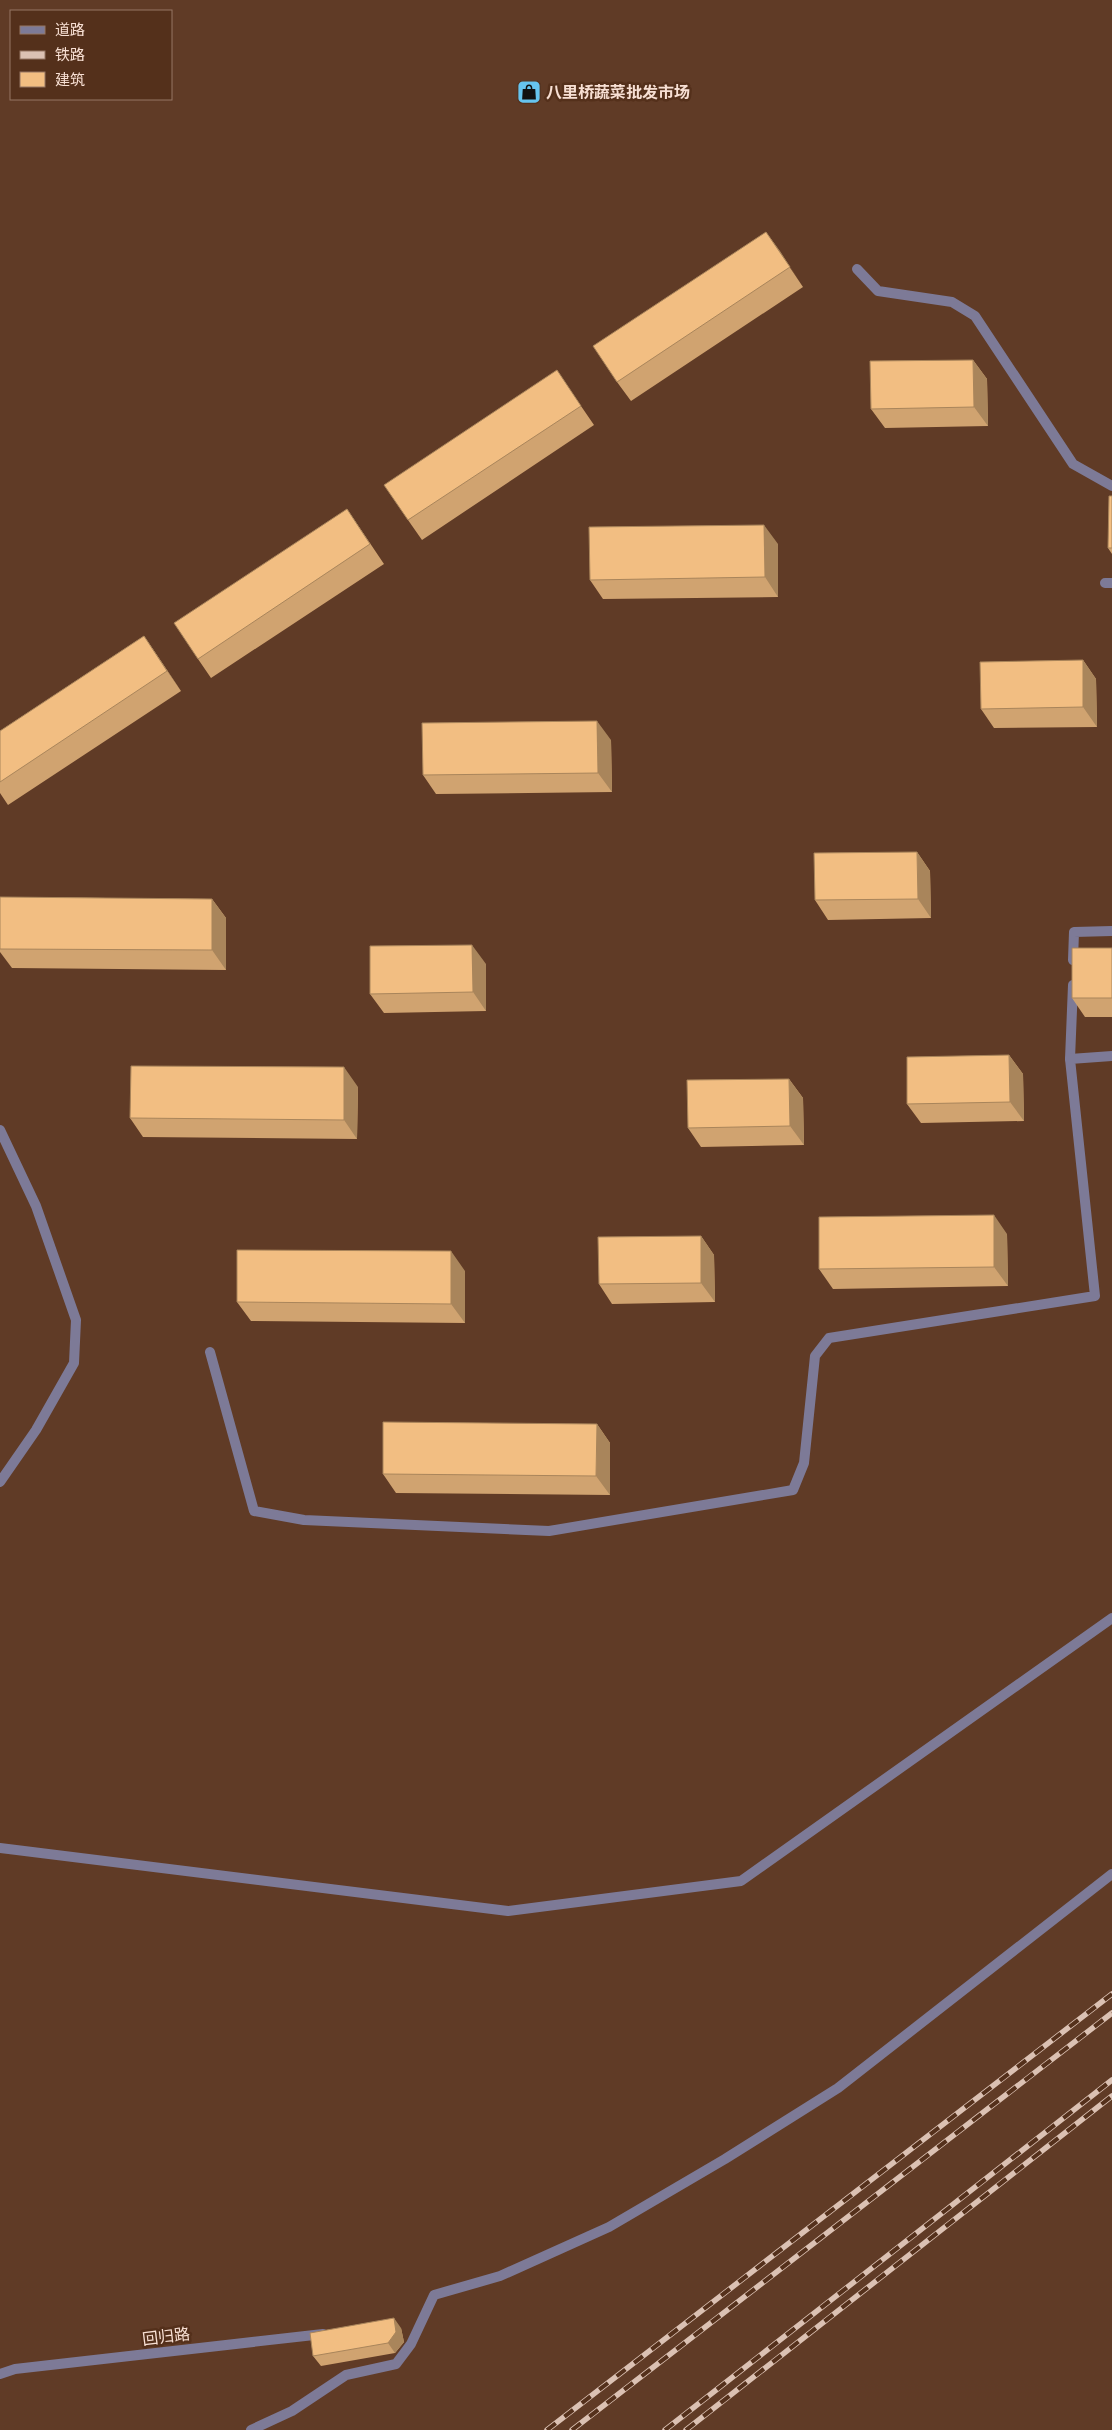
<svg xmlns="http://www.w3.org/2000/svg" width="1112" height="2430" viewBox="0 0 1112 2430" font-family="Bitter,'Noto Sans SC',serif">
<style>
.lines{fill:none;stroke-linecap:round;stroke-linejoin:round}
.service{stroke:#7d7a97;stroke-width:10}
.minor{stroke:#7d7a97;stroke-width:10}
.tertiary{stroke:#7d7a97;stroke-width:10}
.rail-casing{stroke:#dbc1b3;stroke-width:5.5}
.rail{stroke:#54301b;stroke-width:4;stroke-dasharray:11;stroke-linecap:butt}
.wall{fill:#d0a370}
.shaded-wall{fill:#a9855b}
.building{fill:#f2be82;stroke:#a9855b}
.labels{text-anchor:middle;stroke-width:5;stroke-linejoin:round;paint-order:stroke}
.poi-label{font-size:16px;font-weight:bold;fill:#f7dfd3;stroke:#54301b;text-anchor:start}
.street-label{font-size:16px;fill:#f7dfd3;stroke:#54301b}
</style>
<rect width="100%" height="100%" fill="#603b26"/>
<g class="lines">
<path class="service" d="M1105,583H1112
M1073,960L1074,932L1112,931
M1070,1059L1073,985
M251,2430L292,2411L346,2375L396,2364L411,2344L434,2295L500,2276L609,2227L725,2159L838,2088L1112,1874"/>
<path class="minor" d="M857,269L878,291L952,302L975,316L1073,464L1112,486
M210,1352L254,1511L304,1520L549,1531L793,1490L804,1463L815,1356L829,1338L1095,1296L1070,1059L1112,1056"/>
<path class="tertiary" d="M0,1130L36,1206L76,1320L74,1363L36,1430L0,1482
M0,1848L508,1911L741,1881L1112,1618
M0,2374L15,2369L323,2334"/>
<g class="rail-casing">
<path id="rail" d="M547,2430L1112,1994
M572,2430L1112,2013
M665,2430L1112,2080
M686,2430L1112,2096"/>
</g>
<use href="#rail" class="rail"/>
</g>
<path class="wall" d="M766,232L803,287L631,401L617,382Z
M973,360L987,379L988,426L885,428L871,409Z
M570,390L594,425L422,540L408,520Z
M1112,496V554L1108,548Z
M347,509L384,564L211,678L198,659Z
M778,544V597L603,599L590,580Z
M144,636L181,691L8,805L0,793V731Z
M1083,660L1096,679L1097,727L994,728L981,709Z
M611,740L612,792L436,794L423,775Z
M917,852L930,871L931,918L828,920L815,900Z
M0,897L212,899L226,918V970L12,968L0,952Z
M1112,948V1017H1085L1072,998Z
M486,964V1011L384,1013L370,994Z
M1009,1055L1023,1074L1024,1121L921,1123L907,1104Z
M789,1079L803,1098L804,1145L701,1147L688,1128Z
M358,1087L357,1139L143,1137L130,1118Z
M1007,1234L1008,1286L833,1289L819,1269Z
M701,1236L714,1255L715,1302L612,1304L599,1284Z
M465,1271V1323L251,1321L237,1302Z
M597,1424L610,1443V1495L396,1493L383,1474Z
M401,2328L404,2342L395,2353L321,2366L313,2356Z"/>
<path class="shaded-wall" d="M766,232L780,251L803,287L790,267Z
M973,360L987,379L988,426L974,407Z
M764,525L778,544V597L765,577Z
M144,636L157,655L181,691L167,671Z
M1083,660L1096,679L1097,727L1083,707Z
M597,721L611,740L612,792L598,773Z
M917,852L930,871L931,918L918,899Z
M212,899L226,918V970L212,950Z
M472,945L486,964V1011L473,992Z
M1009,1055L1023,1074L1024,1121L1010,1102Z
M344,1067L358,1087L357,1139L344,1120Z
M789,1079L803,1098L804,1145L790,1126Z
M994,1215L1007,1234L1008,1286L994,1267Z
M701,1236L714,1255L715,1302L701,1283Z
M451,1251L465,1271V1323L451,1304Z
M597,1424L610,1443V1495L596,1476Z
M394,2318L401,2328L404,2342L395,2353L388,2343Z"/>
<path class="building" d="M766,232L790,267L617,382L593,346Z
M973,360L974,407L871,409L870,361Z
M557,370L581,406L408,520L384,485Z
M1109,496H1112V548H1108Z
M347,509L370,544L198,659L174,623Z
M764,525L765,577L590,580L589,527Z
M144,636L167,671L0,782V731Z
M1083,660V707L981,709L980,662Z
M597,721L598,773L423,775L422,723Z
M917,852L918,899L815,900L814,853Z
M0,897L212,899V950L0,949Z
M472,945L473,992L370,994V946Z
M1072,948H1112V998H1072Z
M1009,1055L1010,1102L907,1104V1057Z
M131,1066L344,1067V1120L130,1118Z
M789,1079L790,1126L688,1128L687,1080Z
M994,1215V1267L819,1269V1217Z
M701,1236V1283L599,1284L598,1237Z
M237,1250L451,1251V1304L237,1302Z
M383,1422L597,1424L596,1476L383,1474Z
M394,2318L396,2332L388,2343L313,2356L310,2333Z"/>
<defs>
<g id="shop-square" transform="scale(1.25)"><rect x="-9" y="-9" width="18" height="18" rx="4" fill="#66c4ef" stroke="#54301b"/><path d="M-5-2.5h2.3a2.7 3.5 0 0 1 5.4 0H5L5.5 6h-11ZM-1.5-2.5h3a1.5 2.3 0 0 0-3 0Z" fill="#111"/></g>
</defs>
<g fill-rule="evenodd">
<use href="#shop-square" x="529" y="92"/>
</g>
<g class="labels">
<g class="poi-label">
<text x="546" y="98">八里桥蔬菜批发市场</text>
</g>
<g class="street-label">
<text transform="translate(166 2336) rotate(-7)" y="6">回归路</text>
</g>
</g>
<rect x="10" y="10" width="162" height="90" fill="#54301b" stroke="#957665"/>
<rect x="20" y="26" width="25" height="8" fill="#7d7a97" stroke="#957665"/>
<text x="55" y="35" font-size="15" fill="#f7dfd3">道路</text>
<rect x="20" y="51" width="25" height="8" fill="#dbc1b3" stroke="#957665"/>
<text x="55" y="60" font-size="15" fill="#f7dfd3">铁路</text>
<rect x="20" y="72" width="25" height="15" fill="#f2be82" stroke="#957665"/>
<text x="55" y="85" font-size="15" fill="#f7dfd3">建筑</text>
</svg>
